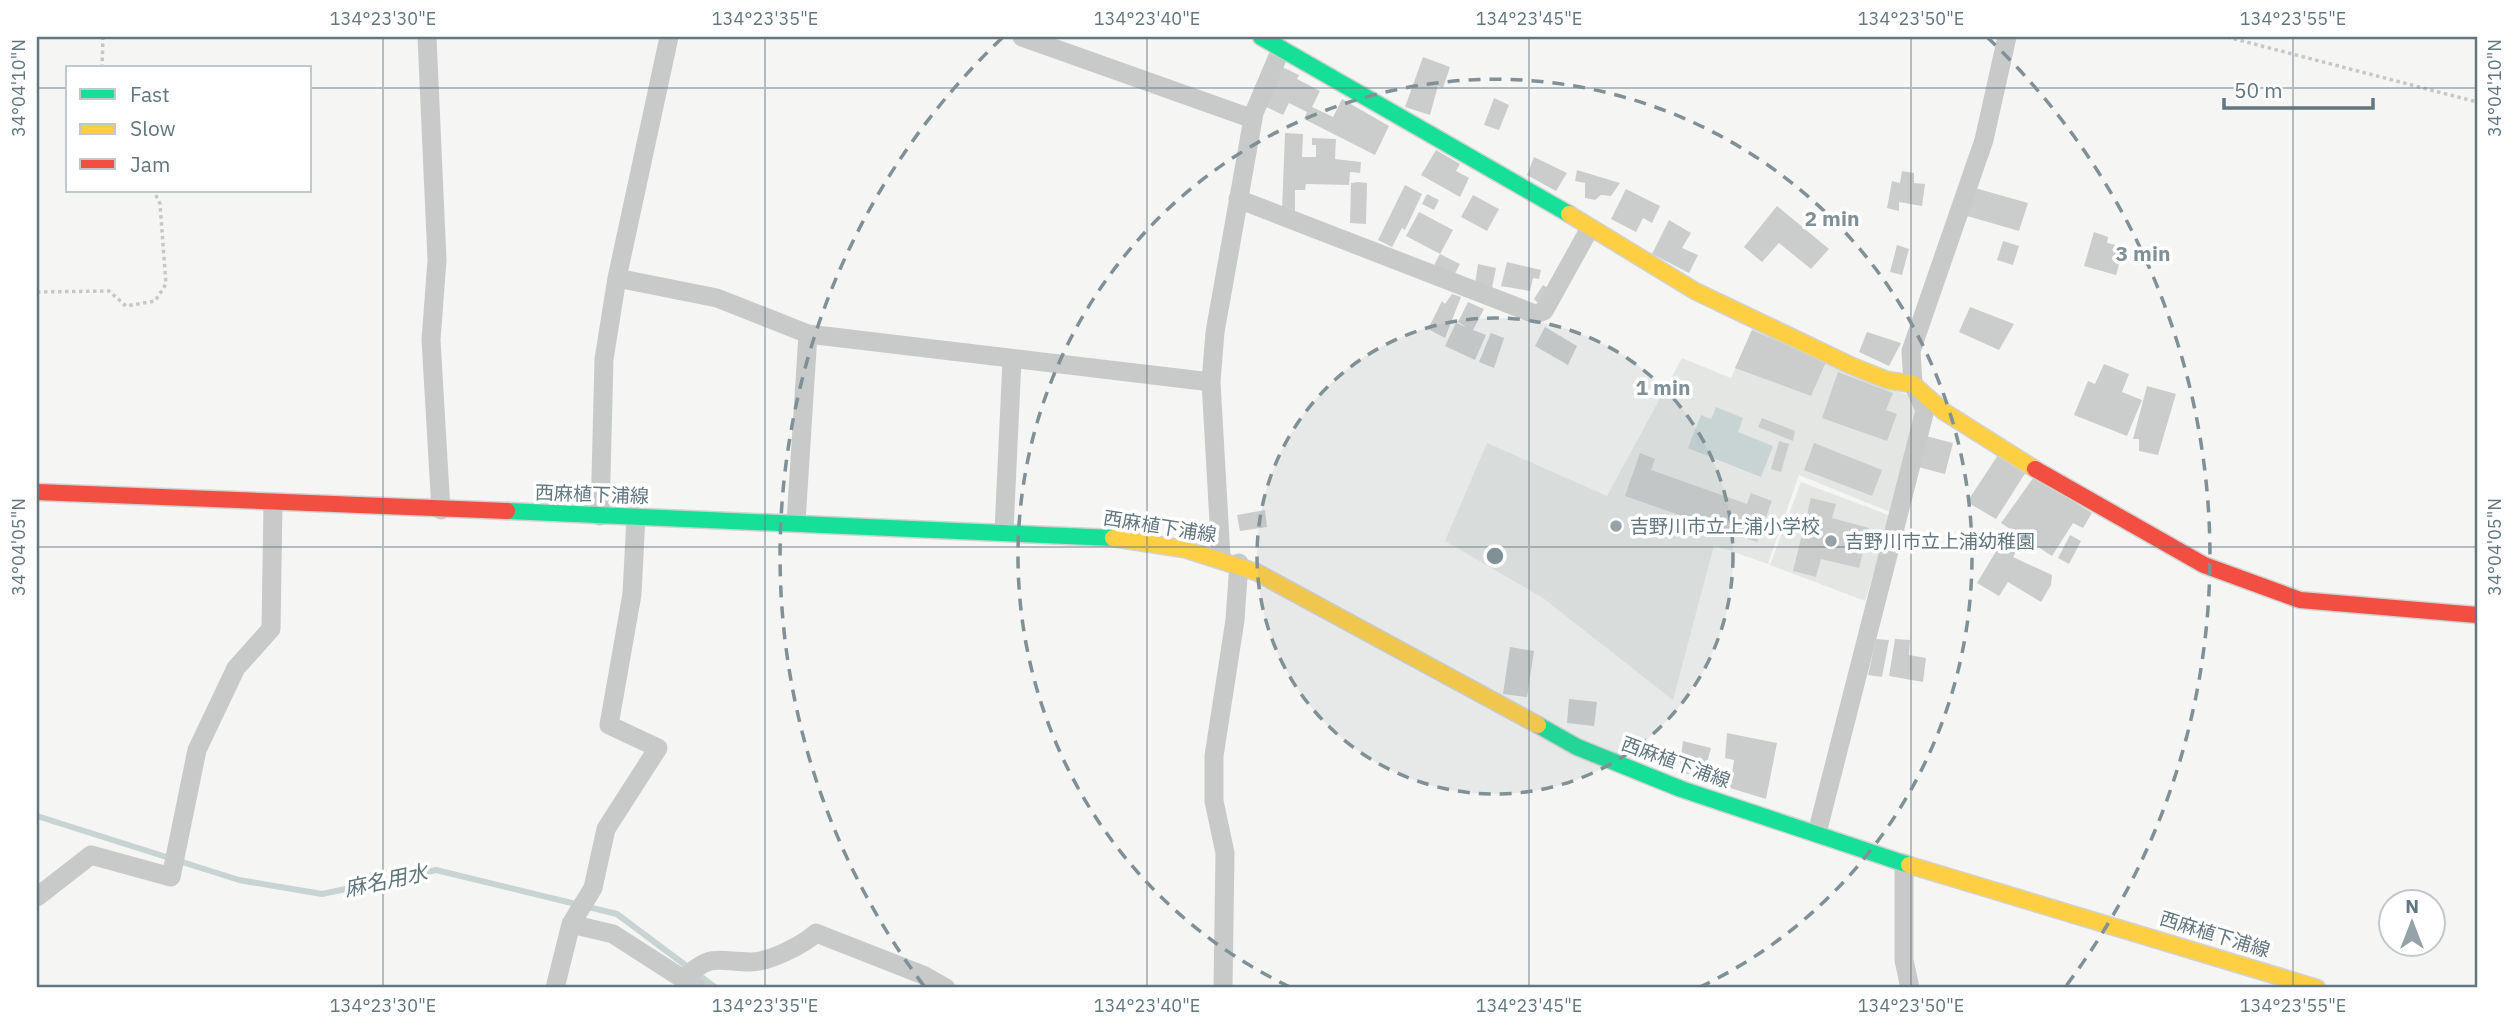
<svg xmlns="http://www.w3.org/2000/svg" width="2514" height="1025" viewBox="0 0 2514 1025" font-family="'IBM Plex Sans','Noto Sans JP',sans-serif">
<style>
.built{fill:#e4e6e4}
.water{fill:#c8d3d4}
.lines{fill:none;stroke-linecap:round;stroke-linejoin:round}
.stream{stroke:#c8d3d4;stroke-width:6}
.building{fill:#cbcdcd}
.fast-casing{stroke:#d1d2d2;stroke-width:19}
.slow-casing{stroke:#d1d2d2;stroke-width:19}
.jam-casing{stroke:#d1d2d2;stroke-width:19}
.path{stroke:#c6c8c8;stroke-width:3.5;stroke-dasharray:3.5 3.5;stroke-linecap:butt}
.street{stroke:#c8caca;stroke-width:19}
.fast{stroke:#16e098;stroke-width:16}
.slow{stroke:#ffcf43;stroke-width:16}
.jam{stroke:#f24e42;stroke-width:16}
.ticks{fill:none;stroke:#61767e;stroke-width:2;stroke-opacity:0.45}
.ring{fill:none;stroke:#809097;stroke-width:3.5;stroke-dasharray:12 9}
.poi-dot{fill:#95a2a7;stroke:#fff;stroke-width:2.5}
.labels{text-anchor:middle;stroke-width:7;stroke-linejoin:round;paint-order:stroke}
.street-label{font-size:19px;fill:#61767e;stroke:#fff}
.poi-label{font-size:19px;fill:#61767e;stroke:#fff;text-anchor:start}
.water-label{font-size:21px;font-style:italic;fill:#5c767a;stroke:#fff}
.centre{fill:#809097;stroke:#fff;stroke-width:3.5}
.ring-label{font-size:21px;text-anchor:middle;font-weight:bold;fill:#809097;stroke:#fff;stroke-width:7;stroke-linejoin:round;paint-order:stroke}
.neatline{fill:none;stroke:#61767e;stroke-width:2.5}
.ticks-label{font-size:18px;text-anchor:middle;fill:#61767e}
</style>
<rect width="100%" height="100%" fill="#f5f5f4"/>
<path class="built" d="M1753,327L1919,400L1890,512L1799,475L1768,564L1714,545L1673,700L1543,598L1445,541L1487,443L1607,496L1682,358L1731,378Z
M1801,482L1891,516L1865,601L1770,565Z"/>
<path class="water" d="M1716,407L1743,418L1738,432L1773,446L1761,477L1688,448L1701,415L1711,419Z"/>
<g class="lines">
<path class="stream" d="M37,816L239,880L322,894L436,870L617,914L716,988"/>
</g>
<path class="building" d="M1423,57L1450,67L1443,88L1438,86L1430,115L1405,107Z
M1282,67L1299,75L1297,79L1320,91L1312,107L1333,117L1342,99L1389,126L1375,155L1304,119L1307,112L1289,103L1283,115L1262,105Z
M1494,98L1509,105L1499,130L1484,125Z
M1285,133L1303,134L1302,157H1316V145H1312V138L1336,139L1335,159L1361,162L1360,173L1350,172L1349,185L1306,184L1305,190H1295V212L1282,211Z
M1436,150L1460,164L1456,171L1469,178L1460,197L1421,175Z
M1534,157L1567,173L1556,191L1527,175Z
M1577,170L1620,183L1611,196L1601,195L1595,200L1585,198V183L1575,181Z
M1902,171L1914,173V183L1925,184L1922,206L1899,202V211L1887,208L1892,181L1900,183Z
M1358,182L1367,183L1366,224L1350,223L1351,183Z
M1405,185L1422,194L1405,230L1402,228L1392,247L1378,240Z
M1975,188L2028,203L2019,231L1967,216Z
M1626,189L1660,206L1652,223L1643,218L1636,232L1611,219Z
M1427,194L1439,200L1434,210L1422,204Z
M1473,195L1499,209L1487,231L1461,217Z
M1777,206L1829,249L1811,269L1779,243L1762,262L1744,247Z
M1419,212L1453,230L1440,254L1406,236Z
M1669,220L1691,233L1682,248L1698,255L1689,273L1652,254Z
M2094,232L2108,237L2107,243L2124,247L2116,275L2084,266Z
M2003,241L2019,246L2013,265L1997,260Z
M1897,245L1909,249L1902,275L1890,272Z
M1440,254L1460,264L1451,281L1431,271Z
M1507,262L1541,270L1539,279L1533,278L1530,291L1501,286Z
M1478,264L1496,268L1492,288L1475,284Z
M1543,285L1550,289L1539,304L1534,299Z
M1452,294L1461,297L1445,338L1428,329L1442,301L1445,304Z
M1468,302L1484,309L1473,330L1486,335L1475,360L1445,346L1456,323L1467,327L1458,322Z
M1970,307L2014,324L1999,350L1959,332Z
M1545,327L1577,346L1568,365L1535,346Z
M1752,330L1826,362L1811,396L1735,368Z
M1867,332L1901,343L1889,366L1859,352Z
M1491,333L1504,338L1494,368L1479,362Z
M2104,364L2129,374L2122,392L2142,400L2127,436L2074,415L2088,381L2095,384Z
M1838,372L1893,393L1886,410L1897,414L1887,441L1822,418Z
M2147,386L2176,394L2158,455L2139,451V439H2133Z
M1762,418L1795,431L1793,441L1758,427Z
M1926,436L1953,443L1945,474L1918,467Z
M1779,441L1789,444L1781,472L1771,469Z
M1814,443L1882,470L1872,496L1804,470Z
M1640,453L1655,459L1651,470L1747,504L1751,493L1772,501L1757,542L1625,496Z
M1998,455L2026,472L1996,519L1967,502Z
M2034,477L2092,513L2083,528L2073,523L2052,556L2001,523Z
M1811,498L1836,504L1832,518L1869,528L1859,568L1821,559L1816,577L1793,571Z
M1265,510L1267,527L1240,531L1237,515Z
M2070,535L2081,541L2069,564L2058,558Z
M2001,543L2016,552L2013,557L2052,575L2051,585L2041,602L2008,582L1999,596L1977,583Z
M1876,639L1889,640L1882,677L1868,675Z
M1895,639L1910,640L1909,655L1926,658L1923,682L1889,676Z
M1510,647L1534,651L1527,697L1503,694Z
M1569,699L1597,702L1594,726L1567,723Z
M1727,733L1777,743L1766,799L1730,788L1734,760L1725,758Z
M1683,741L1711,748L1703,777L1679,772Z"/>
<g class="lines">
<g class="fast-casing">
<path id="fast" d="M1261,37L1569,214
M507,511L1113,538
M1538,725L1577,747L1681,789L1909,865"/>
</g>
<g class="slow-casing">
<path id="slow" d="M1569,214L1695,291L1852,366L1887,380L1913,384L1943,411L2035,469
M1113,538L1184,549L1256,572L1538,725
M1909,865L2317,988"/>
</g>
<g class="jam-casing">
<path id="jam" d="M2035,469L2204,565L2300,600L2477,615
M37,492L507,511"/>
</g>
<path class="path" d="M2227,37L2477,102
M102,68L103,37
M37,292L109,291L126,306L155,301L166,284L160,204L154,191"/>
<path class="street" d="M427,37L437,260L431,340L441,510
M1022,37L1253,119
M1238,199L1535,314L1544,311L1590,228
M617,278L717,298L808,334L1211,382
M600,516L604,359L617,278L669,37
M796,522L808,334
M1004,531L1012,360
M1221,557L1211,382L1215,332L1254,113L1281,49
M1817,833L1925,410L1913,384L1911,351L1984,140L2007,37
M1904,863V960L1910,988
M37,897L91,855L171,877L197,750L236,668L271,629L273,503
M571,924L613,934L697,988
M684,978C713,952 716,962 751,962C769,962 803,945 816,933L923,975L946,988
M555,988L571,924L593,888L606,829L658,748L609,725L632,594L636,516
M1223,988L1225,853L1214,801V756L1235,620L1239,563"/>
<use href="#fast" class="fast"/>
<use href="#slow" class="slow"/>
<use href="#jam" class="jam"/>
</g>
<path class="ticks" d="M383,37V988M765,37V988M1147,37V988M1529,37V988M1911,37V988M2293,37V988M37,88H68M310,88H2477M37,547H2477"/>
<circle cx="1495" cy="556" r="238" fill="#809097" fill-opacity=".12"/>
<g class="ring">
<circle cx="1495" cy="556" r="238"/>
<path d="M1290 987A477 477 0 1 1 1700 987"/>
<path d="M924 986A715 715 0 0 1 1003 37M1987 37A715 715 0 0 1 2066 986"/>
</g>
<g class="poi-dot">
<circle cx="1616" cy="526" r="7"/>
<circle cx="1831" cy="541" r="7"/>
</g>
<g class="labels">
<g class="street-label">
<text transform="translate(592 494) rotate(2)" y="7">西麻植下浦線</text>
<text transform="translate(1160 526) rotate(9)" y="7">西麻植下浦線</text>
<text transform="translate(1676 762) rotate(20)" y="7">西麻植下浦線</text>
<text transform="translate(2215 934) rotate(17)" y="7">西麻植下浦線</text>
</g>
<g class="poi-label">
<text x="1630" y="533">吉野川市立上浦小学校</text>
<text x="1845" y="548">吉野川市立上浦幼稚園</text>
</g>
<g class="water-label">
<text transform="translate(386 881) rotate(-12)" y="7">麻名用水</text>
</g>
</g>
<circle cx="1495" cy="556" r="10" class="centre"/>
<g class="ring-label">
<text x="1832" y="226">2 min</text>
<text x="2143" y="261">3 min</text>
<text x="1663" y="395">1 min</text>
</g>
<rect width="2514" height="1025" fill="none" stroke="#ffffff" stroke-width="77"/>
<rect x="66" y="66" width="245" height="126" fill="#ffffff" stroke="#c0c8cb" stroke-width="2"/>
<rect x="80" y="89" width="35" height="10" fill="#16e098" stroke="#c0c8cb" stroke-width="2"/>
<text x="130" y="102" font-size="21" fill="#61767e">Fast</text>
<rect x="80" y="124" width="35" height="10" fill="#ffcf43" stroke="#c0c8cb" stroke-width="2"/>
<text x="130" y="136" font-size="21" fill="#61767e">Slow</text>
<rect x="80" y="159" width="35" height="10" fill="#f24e42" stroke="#c0c8cb" stroke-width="2"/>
<text x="130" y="172" font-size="21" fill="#61767e">Jam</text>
<g transform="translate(2412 923)"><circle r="33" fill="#ffffff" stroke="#c0c8cb" stroke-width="2"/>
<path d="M0-5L12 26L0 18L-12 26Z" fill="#95a2a7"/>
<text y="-10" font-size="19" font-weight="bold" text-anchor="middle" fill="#61767e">N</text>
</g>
<path d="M2224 98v10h149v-10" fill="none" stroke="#61767e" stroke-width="3.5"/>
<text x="2234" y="98" font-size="21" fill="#61767e" stroke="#ffffff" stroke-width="5" paint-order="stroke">50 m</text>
<rect x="38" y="38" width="2438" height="948" class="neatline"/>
<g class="ticks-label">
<text x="383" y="25">134°23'30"E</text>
<text x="765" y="25">134°23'35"E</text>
<text x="1147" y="25">134°23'40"E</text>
<text x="1529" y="25">134°23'45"E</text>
<text x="1911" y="25">134°23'50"E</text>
<text x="2293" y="25">134°23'55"E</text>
<text transform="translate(19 88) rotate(-90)" y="6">34°04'10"N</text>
<text transform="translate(2495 88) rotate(-90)" y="6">34°04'10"N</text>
<text transform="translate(19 547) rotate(-90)" y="6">34°04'05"N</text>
<text transform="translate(2495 547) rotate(-90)" y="6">34°04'05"N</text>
<text x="383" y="1012">134°23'30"E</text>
<text x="765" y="1012">134°23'35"E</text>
<text x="1147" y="1012">134°23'40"E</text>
<text x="1529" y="1012">134°23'45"E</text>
<text x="1911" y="1012">134°23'50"E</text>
<text x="2293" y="1012">134°23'55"E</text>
</g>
</svg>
